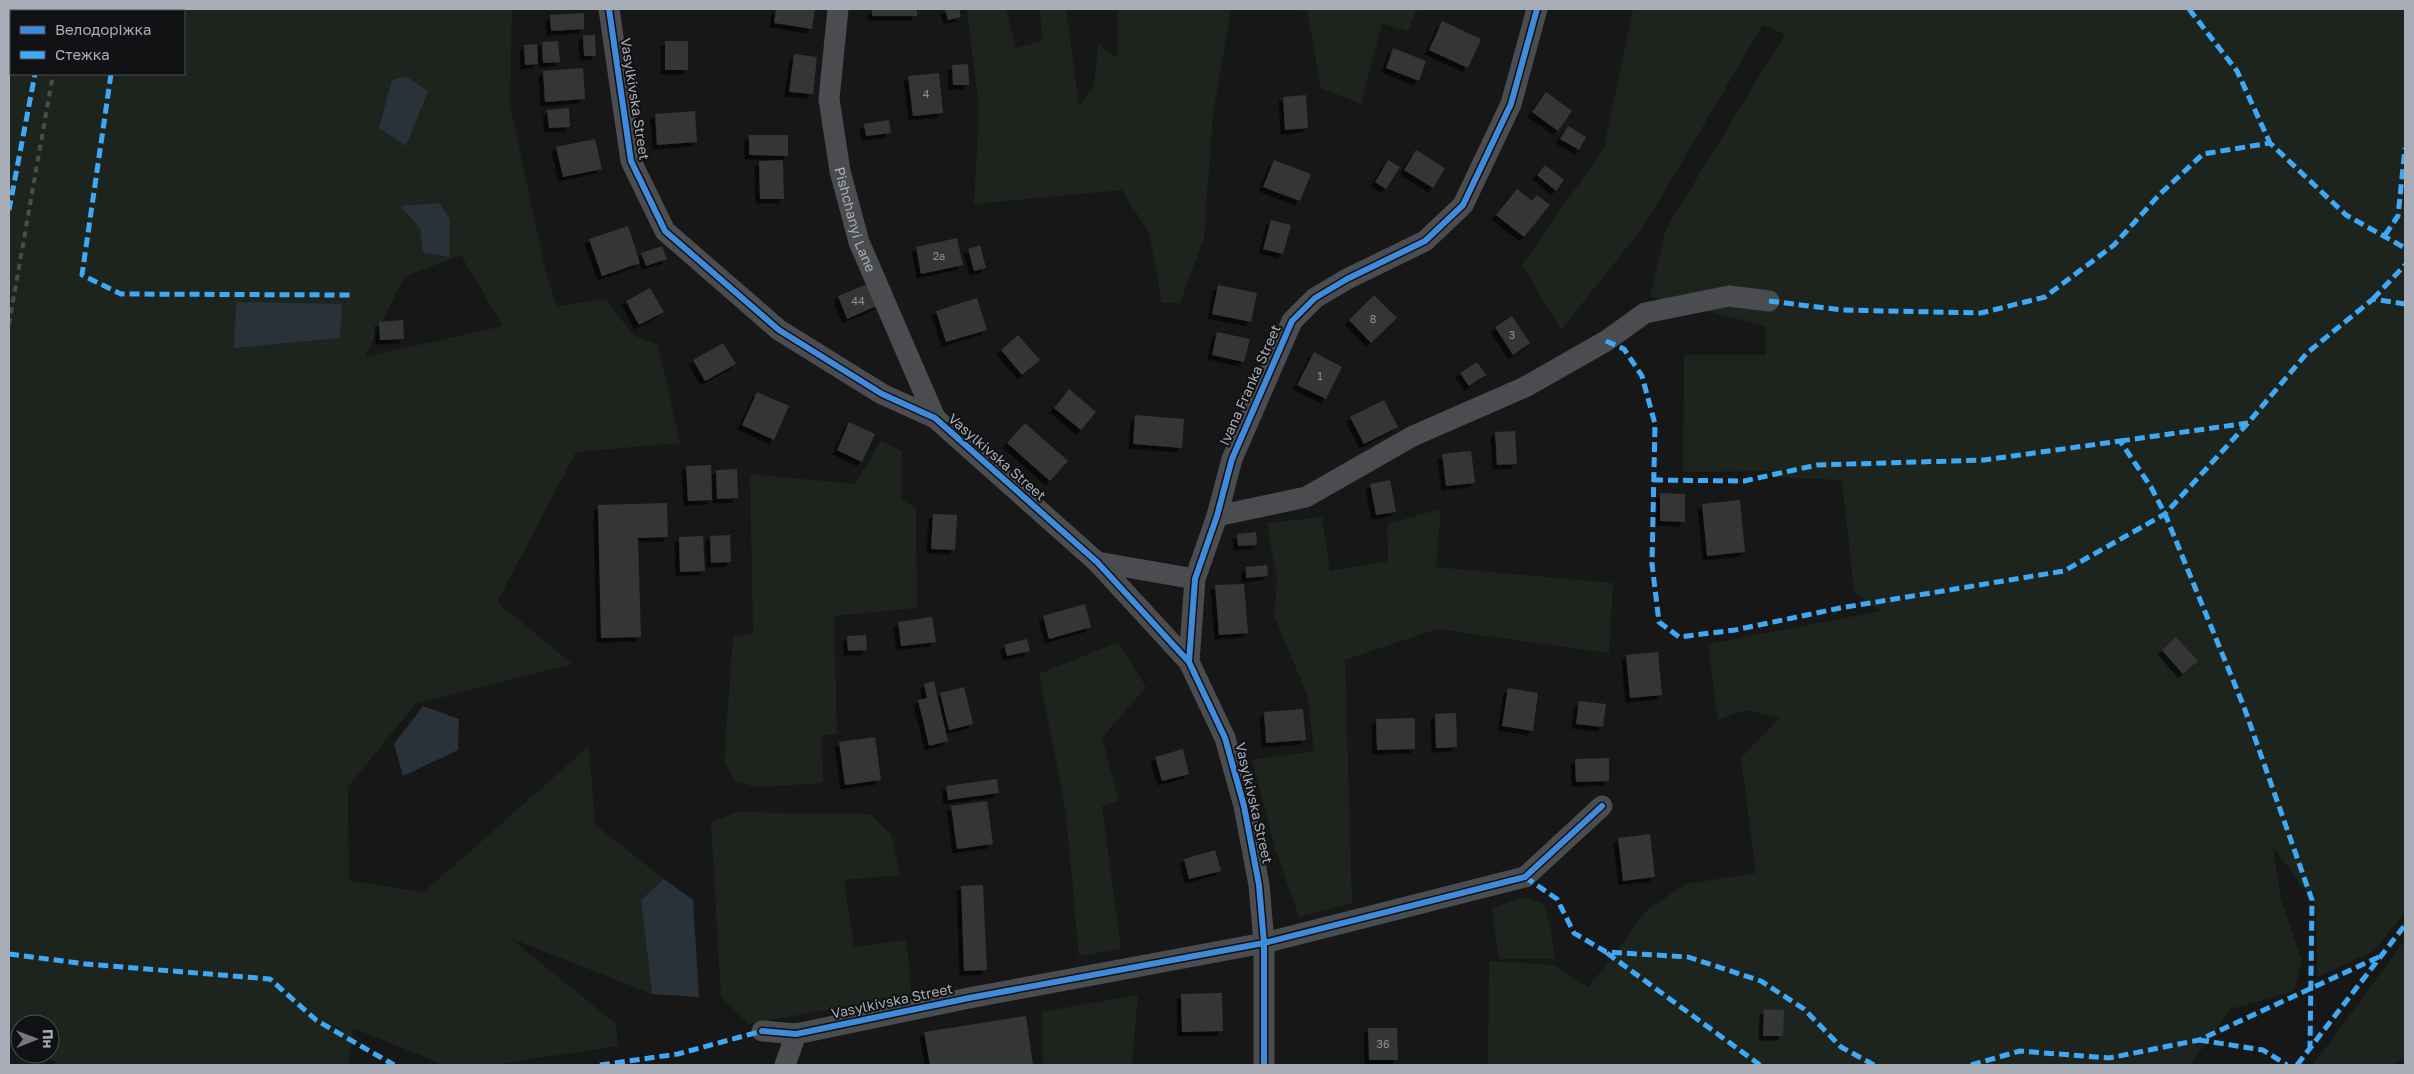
<svg xmlns="http://www.w3.org/2000/svg" width="2414" height="1074" viewBox="0 0 2414 1074" font-family="'Golos Text',sans-serif">
<style>
.green{fill:#1d241e;fill-rule:evenodd}
.water{fill:#2a3239}
.building{fill:#353536;filter:url(#shadow)}
.lines{fill:none;stroke-linecap:round;stroke-linejoin:round}
.minor{stroke:#4b4c50;stroke-width:21}
.rail{stroke:#4b4c4f;stroke-width:4;stroke-dasharray:6 5;stroke-linecap:butt}
.quiet{stroke:#3fa9f5;stroke-width:5;stroke-dasharray:10 5;stroke-linecap:butt}
.cycleway-casing{stroke:#111113;stroke-width:9}
.cycleway{stroke:#408adc;stroke-width:6}
.labels{text-anchor:middle;stroke-width:4;stroke-linejoin:round;paint-order:stroke}
.number-label{font-size:11px;fill:#8b8f98}
.street-label{font-size:14px;fill:#a8adb8;stroke:#111113}
</style>
<defs>
<filter id="shadow"><feDropShadow dx="-4.5" dy="4.5" stdDeviation="0" flood-color="#0009"/></filter>
</defs>
<rect width="100%" height="100%" fill="#171717"/>
<path class="green" d="M9,9H512L510,105L545,269L557,306L606,299L633,335L658,345L680,443L576,452L497,602L572,664L415,704L348,787L349,881L424,892L589,746L595,825L664,879L641,900L652,994L510,938L616,1024L618,1046L491,1065H444L353,1028L348,1065H60L43,1054H50V1024H20V1039L9,1032ZM11,11H184V74H11ZM461,255L503,326L365,357L404,277Z
M967,9H1006L1016,48L1042,41L1040,9H1066L1079,105L1094,87L1098,44L1117,58L1118,9H1231L1213,114L1204,237L1180,303H1162L1149,233L1122,190L974,204L979,109Z
M1293,9H1417L1408,31L1382,23L1361,104L1321,88L1307,11Z
M1633,9H2405V912L2374,951L2317,977L2316,905L2273,847L2281,899L2302,961L2294,991L2231,1009L2190,1065H1488L1489,961L1554,965L1588,987L1609,962L1647,910L1686,884L1756,873L1741,758L1779,718L1746,710L1718,720L1708,644L1881,611L1854,592L1842,480L1772,477L1771,471L1683,472L1684,355H1766L1765,326L1650,296L1666,229L1785,34L1763,25L1643,227L1561,330L1522,265L1604,148Z
M881,441L902,451V500L916,508L917,608L834,616L837,733L822,736L823,783L756,787L735,781L724,762L733,636L753,634L750,474L855,484Z
M1441,509L1436,567L1613,583L1609,653L1437,629L1345,660L1352,903L1299,917L1275,848L1252,760L1314,751L1308,697L1274,615L1277,581L1267,523L1322,517L1330,571L1388,561L1387,524Z
M1118,642L1146,687L1102,738L1119,801L1102,806L1121,949L1079,956L1066,813L1039,674Z
M735,812L870,814L891,834L900,875L844,880L854,947L906,940L912,995L748,1024L721,997L711,823Z
M1526,897L1544,904L1551,928L1555,959H1499L1492,908Z
M2405,940V1057L2391,1065H2313Z
M1138,995L1132,1065H1043L1042,1012Z"/>
<path class="water" d="M406,76L428,91L406,146L379,128L392,80Z
M439,203L450,219L449,257L423,252L420,228L400,206Z
M236,302L342,304L340,338L234,348Z
M423,706L459,719L458,750L403,776L394,744Z
M664,879L693,900L699,997L652,994L641,900Z"/>
<path class="building" d="M776,9H815L812,29L774,23Z
M872,9H917V16H872Z
M945,9H959L961,17L948,20Z
M584,13V29L551,31L550,15Z
M1442,21L1481,39L1468,68L1429,50Z
M583,35H595L596,56H584Z
M558,41L560,62L543,63L542,42Z
M665,41H688V70H665Z
M537,44L538,64L525,65L524,45Z
M1393,48L1426,61L1419,81L1386,68Z
M794,54L817,57L813,94L789,92Z
M968,64L969,85H953L952,65Z
M583,68L585,99L545,102L543,71Z
M939,73L943,113L913,116L908,76Z
M1546,92L1572,111L1558,131L1532,112Z
M1306,95L1308,128L1285,130L1283,97Z
M569,108L570,127L549,128L547,110Z
M695,111L697,142L657,145L655,114Z
M889,120L891,133L866,136L864,124Z
M1568,126L1586,137L1579,150L1560,139Z
M749,135H788V156L749,155Z
M595,139L602,169L563,177L556,147Z
M1416,150L1445,168L1433,188L1404,170Z
M783,160L784,199H760L759,161Z
M1274,160L1311,174L1300,201L1263,187Z
M1388,160L1400,167L1386,189L1375,182Z
M1545,165L1564,180L1556,191L1537,175Z
M1517,189L1532,201L1537,195L1550,205L1524,237L1496,215Z
M1271,220L1291,225L1283,254L1263,249Z
M628,226L640,263L602,276L589,239Z
M957,238L963,265L921,274L916,247Z
M980,245L986,268L974,271L968,249Z
M662,246L667,259L646,266L641,253Z
M870,283L879,305L847,319L838,296Z
M1218,285L1257,293L1251,322L1212,314Z
M650,288L664,312L639,325L626,301Z
M1374,295L1397,318L1371,343L1349,320Z
M977,298L987,330L946,342L936,311Z
M1512,316L1530,343L1513,355L1495,327Z
M403,320L404,339L380,340L379,322Z
M1217,332L1250,339L1244,362L1212,355Z
M1018,335L1040,360L1022,375L1001,350Z
M723,343L736,364L705,381L693,360Z
M1314,352L1342,367L1326,399L1297,385Z
M1477,362L1486,375L1469,386L1460,373Z
M1069,389L1096,412L1081,430L1054,408Z
M757,392L789,406L774,440L742,425Z
M1384,400L1398,427L1364,444L1350,417Z
M1135,415L1184,419L1182,448L1133,444Z
M849,422L875,434L862,462L837,450Z
M1025,423L1068,461L1050,481L1007,443Z
M1515,431L1517,464L1497,465L1495,432Z
M1471,451L1475,483L1446,486L1442,454Z
M711,465L712,500L688,501L686,466Z
M737,469L738,498L717,499L716,470Z
M1390,480L1396,512L1376,515L1370,484Z
M1660,493L1685,494V522L1660,521Z
M1740,500L1745,552L1707,556L1702,504Z
M667,503L668,537L638,538L641,637L601,638L598,505Z
M933,514L957,515L955,550L931,549Z
M1256,532L1257,545L1238,546L1237,534Z
M730,535L731,562L711,563L710,536Z
M703,536L705,571L680,572L679,537Z
M1267,565L1268,576L1246,578V567Z
M1244,584L1248,633L1219,635L1215,585Z
M1085,604L1091,627L1049,639L1043,616Z
M932,617L936,642L901,646L898,622Z
M866,635L867,650L848,651L847,636Z
M2176,637L2198,661L2183,674L2162,650Z
M1027,639L1030,651L1007,656L1004,645Z
M1658,652L1662,695L1630,698L1626,655Z
M934,681L948,741L929,746L918,700L927,698L924,684Z
M964,687L973,724L949,730L940,693Z
M1508,688L1538,693L1533,731L1502,726Z
M1579,701L1606,704L1603,727L1576,724Z
M1303,709L1306,740L1266,743L1264,712Z
M1456,713L1457,747L1436,748L1435,714Z
M1415,718V749L1377,750L1376,719Z
M875,737L881,780L845,785L839,742Z
M1183,749L1189,774L1162,781L1155,757Z
M1609,758V781L1576,782L1575,759Z
M997,779L999,793L948,800L946,786Z
M987,801L993,844L957,849L951,806Z
M1650,834L1655,877L1623,881L1618,838Z
M1215,850L1221,871L1189,879L1184,859Z
M983,885L987,970L964,971L961,886Z
M1222,993L1223,1031L1182,1032L1181,994Z
M1764,1009L1784,1010L1783,1036H1763Z
M1026,1016L1033,1065H930L924,1032Z
M1368,1028H1397L1398,1060H1369Z"/>
<g class="lines">
<g class="minor">
<path d="M609,9L631,161L665,231L779,330L882,394L935,418L1097,562L1189,662L1225,738L1244,806L1259,885L1264,943V1065"/>
<path id="s1" d="M838,9L829,99L840,171L859,242L935,418"/>
<path d="M1217,516L1306,497L1413,436L1525,387L1606,341L1645,313L1729,296L1769,301"/>
<path d="M1097,562L1195,579"/>
<path d="M1189,662L1195,579L1217,516L1232,459L1292,321L1315,298L1347,279L1425,241L1463,205L1511,104L1537,9"/>
<path d="M762,1031L796,1034L969,998L1264,943L1525,877L1602,806"/>
<path d="M785,1065L796,1034"/>
</g>
<path class="rail" d="M64,11V9
M9,324L53,74"/>
<path class="quiet" d="M2189,9L2237,71L2270,143
M47,11V9
M120,11L121,9
M111,74L82,275L121,294L350,295
M9,210L35,74
M2385,235L2398,216L2405,148
M2373,299L2405,265
M1769,301L1842,310L1981,313L2045,297L2114,245L2159,195L2203,154L2270,143L2346,215L2405,248
M1606,341L1624,349L1642,376L1655,424L1652,564L1659,622L1679,637L1735,630L1840,608L2064,571L2165,514L2248,423L2307,353L2373,299L2405,304
M2120,441L2248,423
M1653,480L1744,481L1817,465L1984,460L2120,441L2151,487L2165,514L2244,707L2312,900L2310,1049
M1525,877L1557,899L1574,933L1606,952L1688,957L1761,981L1804,1009L1841,1047L1874,1065
M1607,953L1760,1065
M9,954L86,964L270,979L316,1020L394,1065
M2199,1040L2263,1050L2287,1065
M600,1065L678,1054L762,1031
M1971,1065L2020,1051L2109,1058L2199,1040L2381,956
M2297,1065L2405,925"/>
<g class="cycleway-casing">
<path id="cycleway" d="M609,9L631,161L665,231L779,330L882,394L935,418L1097,562L1189,662L1225,738L1244,806L1259,885L1264,943V1065
M1189,662L1195,579L1217,516L1232,459L1292,321L1315,298L1347,279L1425,241L1463,205L1511,104L1537,9
M762,1031L796,1034L969,998L1264,943L1525,877L1602,806"/>
</g>
<use href="#cycleway" class="cycleway"/>
</g>
<g class="labels">
<g class="number-label">
<text x="926" y="98">4</text>
<text x="939" y="260">2а</text>
<text x="858" y="305">44</text>
<text x="1373" y="323">8</text>
<text x="1512" y="339">3</text>
<text x="1320" y="380">1</text>
<text x="1383" y="1048">36</text>
</g>
<g class="street-label">
<text transform="translate(635 99) rotate(81)" y="5">Vasylkivska Street</text>
<text dy="5" stroke="none"><textPath href="#s1" startOffset="214">Pishchanyi Lane</textPath></text>
<text transform="translate(1250 385) rotate(-66)" y="5">Ivana Franka Street</text>
<text transform="translate(997 457) rotate(41)" y="5">Vasylkivska Street</text>
<text transform="translate(1254 803) rotate(77)" y="5">Vasylkivska Street</text>
<text transform="translate(892 1001) rotate(-12)" y="5">Vasylkivska Street</text>
</g>
</g>
<rect width="2414" height="1074" fill="none" stroke="#a8adb8" stroke-width="20"/>
<rect x="10" y="10" width="175" height="65" fill="#111113" stroke="#4d4f55"/>
<rect x="20" y="26" width="25" height="8" fill="#408adc" stroke="#4d4f55"/>
<text x="55" y="35" font-size="15" fill="#a8adb8">Велодоріжка</text>
<rect x="20" y="51" width="25" height="8" fill="#3fa9f5" stroke="#4d4f55"/>
<text x="55" y="60" font-size="15" fill="#a8adb8">Стежка</text>
<g transform="translate(35 1039) rotate(89)"><circle r="24" fill="#111113" stroke="#4d4f55"/>
<path d="M0-4L9 19L0 12L-9 19Z" fill="#757880"/>
<text y="-8" font-size="14" font-weight="bold" text-anchor="middle" fill="#a8adb8">Пн</text>
</g>
</svg>
